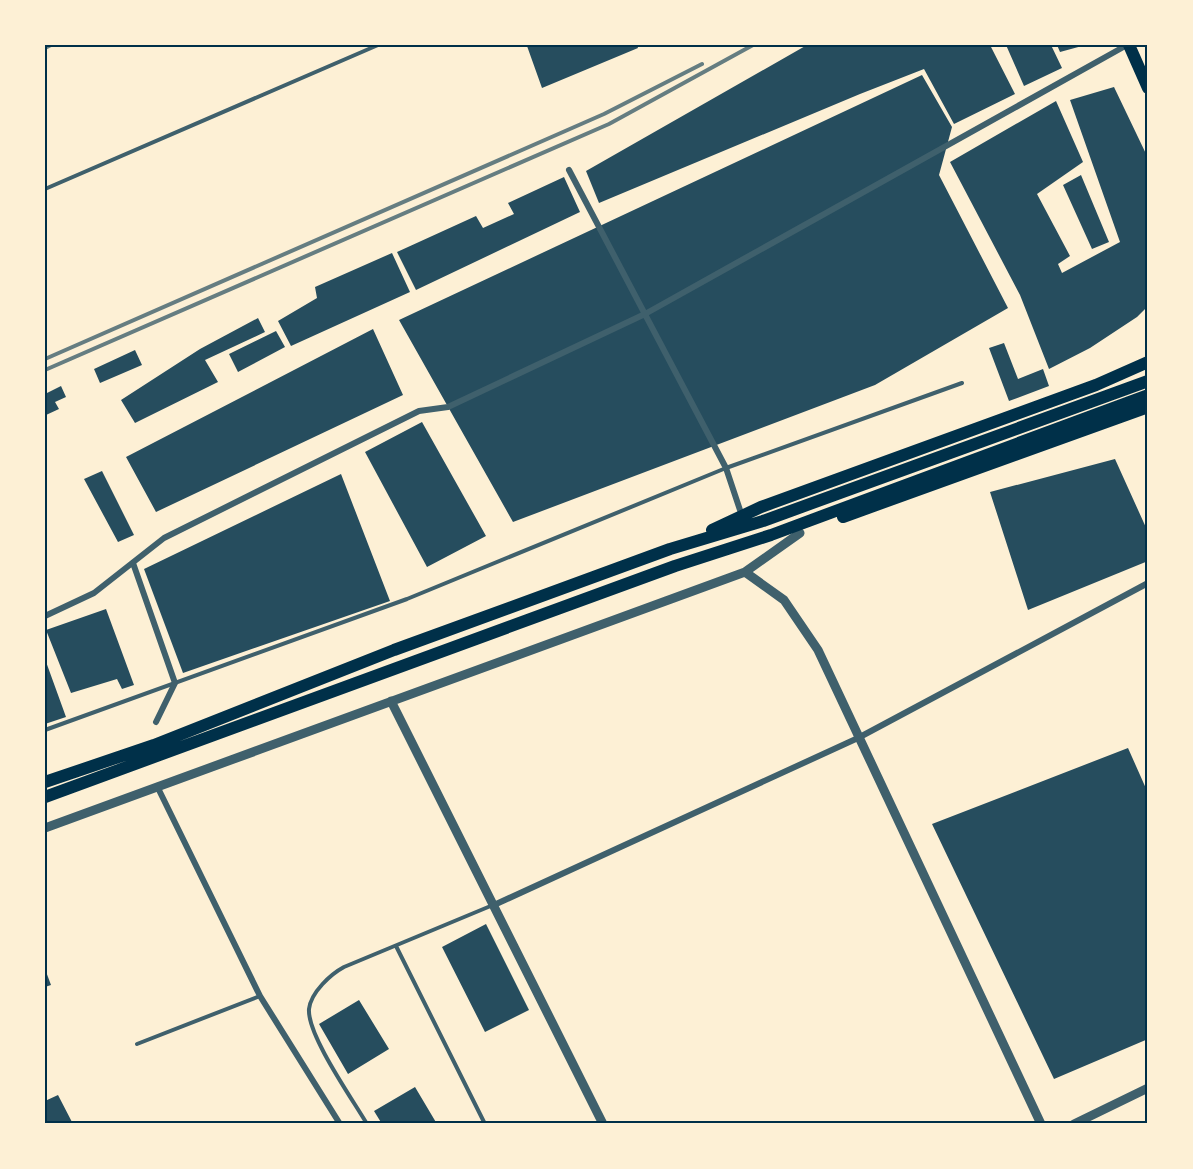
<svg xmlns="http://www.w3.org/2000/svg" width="1193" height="1169" viewBox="0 0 1193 1169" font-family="'Asap Condensed',sans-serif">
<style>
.building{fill:#264d5e}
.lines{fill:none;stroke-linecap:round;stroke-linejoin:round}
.service{stroke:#3f606c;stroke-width:4}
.minor{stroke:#3f606c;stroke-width:6}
.tertiary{stroke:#3f606c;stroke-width:9}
.primary{stroke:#003049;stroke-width:12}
.trunk{stroke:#003049;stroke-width:12}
.rail{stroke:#657d81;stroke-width:4}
.neatline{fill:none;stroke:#003049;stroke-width:2}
</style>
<rect width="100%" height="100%" fill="#fdf0d5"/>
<path class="building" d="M531,45H637L638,48L542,88L527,46Z
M807,45H990L1015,94L954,124L924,69L860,94L599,203L586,171Z
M1006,45H1051L1062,68L1024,86Z
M1057,45H1082V46L1060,52Z
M922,75L952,127L939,175L1008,308L875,385L513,522L399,320Z
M1114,87L1148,158V306L1137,317L1090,348L1049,369L1020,295L950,162L1056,101L1083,162L1037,194L1070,256L1058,264L1062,273L1120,242L1070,100Z
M1081,175L1109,242L1092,249L1063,185Z
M564,177L580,212L416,290L397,252L476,216L483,228L514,214L508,203Z
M392,253L410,292L291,346L278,321L317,298L315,287Z
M258,318L265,332L205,360L218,382L135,423L121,400L200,349Z
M373,329L403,395L156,512L126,457Z
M276,331L285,347L238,372L229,354Z
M1004,343L1018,379L1043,369L1049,386L1009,401L989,348Z
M135,350L142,365L100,383L94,369Z
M61,386L66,397L55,402L59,409L46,415L45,394Z
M422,422L486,536L427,567L365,452Z
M1115,459L1148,532V561L1028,610L990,492Z
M102,471L134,535L118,542L84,479Z
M341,474L390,601L183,673L144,569Z
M106,609L134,685L122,689L117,679L71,693L46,630Z
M45,659L66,717L45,724Z
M1128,748L1148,793V1039L1054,1079L932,824Z
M486,924L529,1010L485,1032L442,947Z
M45,969L51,985L45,987Z
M359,1000L389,1049L348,1074L319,1024Z
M415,1087L437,1124H382L374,1111Z
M58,1095L73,1124H45V1101Z"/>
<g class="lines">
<path class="service" d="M45,189L378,45
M45,730L407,599L726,468L962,383
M396,946L485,1124
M137,1044L260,996
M367,1124C353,1100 307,1035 309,1009C311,992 331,974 344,967L493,905"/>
<path class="minor" d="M569,170L726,468L742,516
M133,563L175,683L156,722
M45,616L94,593L164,538L419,411L448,407L645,314L1127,45
M157,786L260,996L340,1124
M494,905L858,738L1148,583"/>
<path class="tertiary" d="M745,572L784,600L818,650L1041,1124
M391,701L603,1124
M45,828L745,572L800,533
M1074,1124L1148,1088"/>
<path class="primary" d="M1129,45L1148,88"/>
<path class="trunk" d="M843,517L1148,407
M712,530L761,507L1096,385L1148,362
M45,782L154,745L394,650L670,549L763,521L1148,381
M45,797L675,566L771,535L1148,395"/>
<path class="rail" d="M45,48L51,45
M45,359L604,114L702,64
M45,370L609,124L753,45"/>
</g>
<rect width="1193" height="1169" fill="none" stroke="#fdf0d5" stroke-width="93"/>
<rect x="46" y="46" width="1100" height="1076" class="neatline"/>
</svg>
